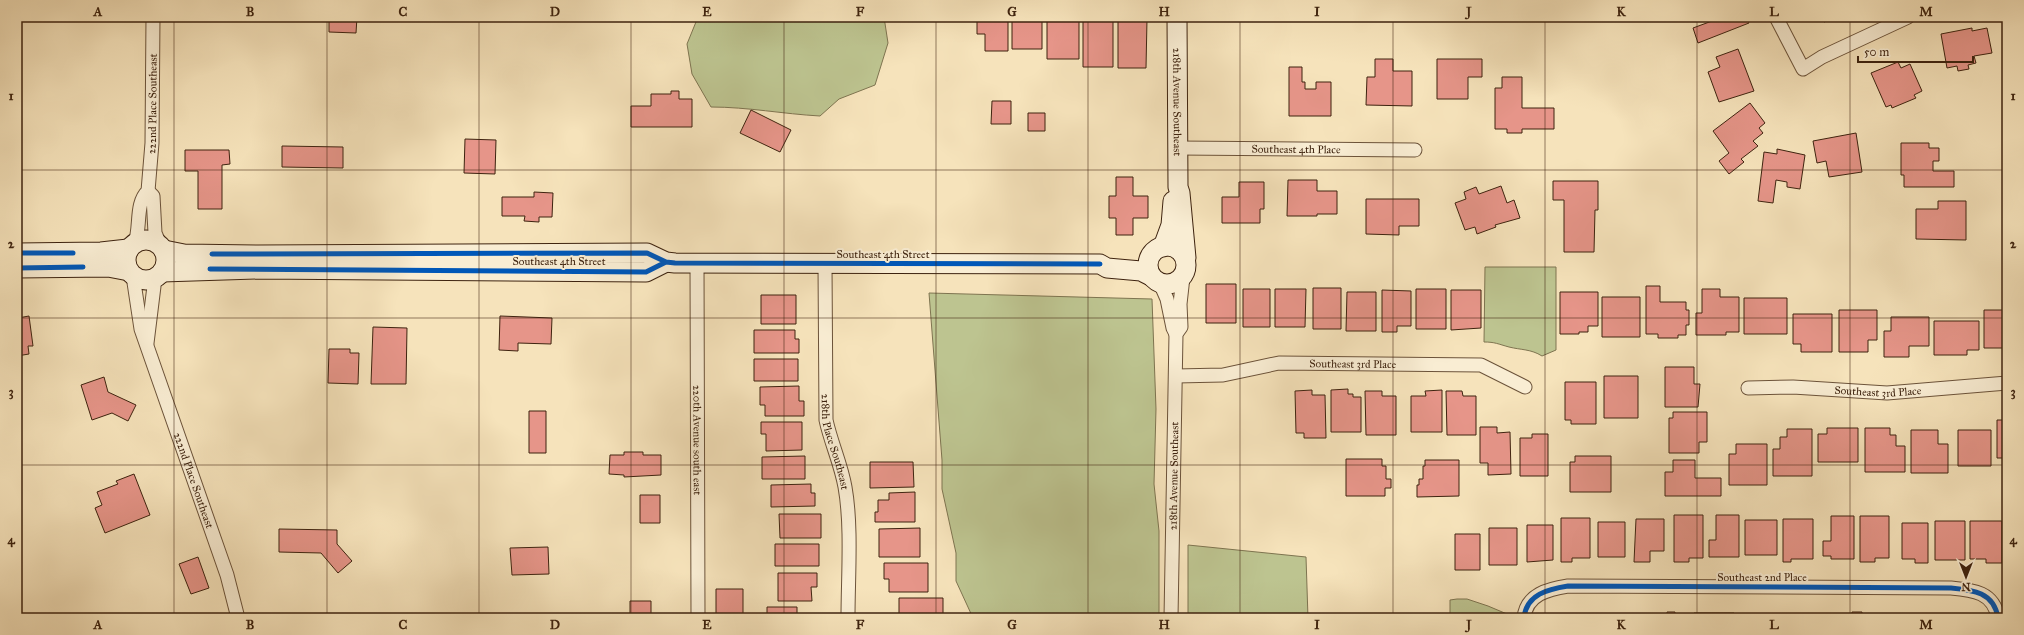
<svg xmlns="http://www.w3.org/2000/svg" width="2024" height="635" viewBox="0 0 2024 635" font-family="'IM FELL Great Primer',serif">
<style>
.green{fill:#bdc490;stroke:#7e7450}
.building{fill:#e69589;stroke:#3e230f}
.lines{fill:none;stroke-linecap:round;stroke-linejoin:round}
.street-casing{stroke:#6c533a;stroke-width:15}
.secondary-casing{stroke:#3e230f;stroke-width:21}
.street{stroke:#f9edd3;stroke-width:13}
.secondary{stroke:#f9edd3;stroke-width:19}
.cycleway-casing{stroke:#f9edd3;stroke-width:8}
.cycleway{stroke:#0057b8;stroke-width:5}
.grid{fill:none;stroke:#3e230f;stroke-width:1;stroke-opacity:0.55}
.labels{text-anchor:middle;stroke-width:4;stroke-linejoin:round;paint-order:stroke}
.street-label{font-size:11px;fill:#3e230f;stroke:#f9edd3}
.neatline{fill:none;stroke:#3e230f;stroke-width:1.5}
.grid-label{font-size:13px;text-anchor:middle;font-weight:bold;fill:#3e230f}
</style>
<rect width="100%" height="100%" fill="#f6e3bb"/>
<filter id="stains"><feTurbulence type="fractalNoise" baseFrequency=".005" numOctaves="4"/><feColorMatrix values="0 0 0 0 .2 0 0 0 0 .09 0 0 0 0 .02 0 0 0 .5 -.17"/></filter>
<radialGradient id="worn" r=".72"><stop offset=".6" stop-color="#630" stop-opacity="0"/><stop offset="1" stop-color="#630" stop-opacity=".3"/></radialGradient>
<path class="green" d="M698,17H884L888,43L875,85L839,99L820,116C783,114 748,107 711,107L692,74L687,44Z
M1485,267H1556V350L1542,356C1531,349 1521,350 1509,347C1498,344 1495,342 1484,342Z
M929,293L1152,299L1156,409L1154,484L1159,531V618H973L956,581V553L942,489V460Z
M1188,545L1306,557L1308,618H1188Z
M1457,599H1467L1488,606L1507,614L1506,618H1450V600Z"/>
<path class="building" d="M329,17H357L356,33L329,32Z
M977,17H1008V51H985V34H977Z
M1012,17H1042V49H1012Z
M1047,17H1079V59H1047Z
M1083,17L1113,18V67H1083Z
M1710,17H1746L1749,23L1698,43L1693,28L1712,21Z
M1822,17H1838L1824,22Z
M1118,19H1147L1146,68H1118Z
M1972,28V31L1987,28L1992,53L1974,56L1976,63L1968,65L1969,69L1958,71L1957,66L1947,68L1941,34Z
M1738,49L1754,91L1719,102L1708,72L1720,67L1716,57Z
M1375,59H1393V71H1412V106L1366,105L1367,77H1375Z
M1437,59H1482V77H1468V99H1437Z
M1898,62L1901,68L1910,64L1922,91L1914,95L1916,98L1892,108L1891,105L1886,107L1871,73Z
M1289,67H1302V82H1305V89H1316V82H1331V116H1289Z
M1502,77H1522V108H1554V129H1522V133H1507V129H1495V88H1502Z
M671,91H679V99H692V127H631V106H651V94H671Z
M992,101H1011V124H991Z
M1750,103L1765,123L1759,128L1763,133L1753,141L1758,146L1741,159L1744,162L1729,174L1719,161L1729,153L1713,131Z
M751,110L791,130L780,152L740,133Z
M1028,113H1045V131H1028Z
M1856,133L1862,172L1829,177L1826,161L1817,163L1813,141Z
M465,139L496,140L495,174L464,173Z
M1901,143H1929V148H1939V161H1933V171H1954V187H1904V175H1901Z
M282,146L343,147V168L282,167Z
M1777,149L1805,155L1800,189L1787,187V182L1776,180L1773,203L1758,201L1764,152L1777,154Z
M185,150H229L230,164L222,165V209H198V171H185Z
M1116,177H1133V196H1148V218H1133V235H1116V218H1109V196H1116Z
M1288,180H1317V191H1337V214H1317V216H1287Z
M1553,181H1598V210H1595L1594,252H1564V200H1553Z
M1239,182H1264V209H1260V223H1222V197H1239Z
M1501,186L1507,203L1514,200L1520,218L1495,225L1496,227L1477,234L1475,227L1465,230L1455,203L1466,199L1464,192L1476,187L1479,194Z
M534,192L553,193L552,217H539V222L524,221L525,216H502V197H534Z
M1366,199H1419V226H1399V235L1366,234Z
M1938,201H1966V240L1916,239V209H1938Z
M1206,284H1236V323H1206Z
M1646,286H1660V302H1686V310H1689V325H1686V335H1678V338H1658V334H1646Z
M1313,288H1341V329H1313Z
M1243,289H1270V327H1243Z
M1275,289H1306L1305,327H1275Z
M1416,289H1446V329H1416Z
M1702,289H1720V297H1739V332H1726V335H1696V313H1702Z
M1382,290L1411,291V326H1397V332H1382Z
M1451,290H1481V328L1451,330Z
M1347,292H1376V331H1346Z
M1560,292H1598V326H1588V332H1579V334H1560Z
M761,295H796V324H761Z
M1602,297H1640V337H1602Z
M1744,298H1787V334H1744Z
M1839,310H1877V340H1868V352H1839Z
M1984,310H2007V348H1984Z
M17,314L18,318L29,316L33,346H28L29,354L17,356Z
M1793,314H1832V352H1801V344H1793Z
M500,316L552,318L551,344L518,343V351L499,350Z
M1891,317H1929V346H1909V357H1884V331H1891Z
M1934,321H1979V350H1967V355H1934Z
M373,327L407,328L406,384H371Z
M754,330H795V339H799V353H754Z
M329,349H350V353H359L358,384L328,383Z
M754,359H798V381H754Z
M1665,367H1694V384H1700L1698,407H1665Z
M1604,376H1638V418H1604Z
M104,377L108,392L136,405L128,421L112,413L92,420L81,385Z
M1565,382H1596V424H1571V420H1565Z
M799,386V401H804V416H765V405H760V387Z
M1348,389V394H1353V397H1361V432H1331V390Z
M1312,390V395H1325L1326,438H1304V433H1296L1295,391Z
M1442,390V432H1411V396H1426L1425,391Z
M1365,391H1382V396H1396V435H1366Z
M1446,391H1462L1463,396H1476V435H1447Z
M529,411H546V453H529Z
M1673,412H1707V442H1699V453H1669V418H1673Z
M1997,420H2007V458H1997Z
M761,422H802V450L766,451V434H761Z
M1480,427H1497V433L1510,432L1511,474L1488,475V463H1480Z
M1827,428H1858V462H1818V434H1827Z
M1865,428H1890V435H1896V446H1905V472H1865Z
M1787,429H1812V476H1773V449H1780V437H1787Z
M1911,430H1938V444H1948V473H1911Z
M1958,430H1991V466H1958Z
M1532,434H1548V476H1520V438H1532Z
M1736,444H1767V485H1729V454H1736Z
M624,452H643V455H661V475L624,477V475L609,474L610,455H624Z
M805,456V479H762V457Z
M1575,456H1611V492H1570V462H1575Z
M1346,459H1382V466H1386V479H1391V488H1385V496H1346Z
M1425,460H1459V496L1417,497V485H1419V479H1423V466H1425Z
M1673,460H1695V478H1721V496H1665V472H1673Z
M870,462H913L914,487L870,488Z
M134,474L150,515L105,533L95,508L102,505L97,492L118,484L116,481Z
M811,484V493H815V506L771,507V485Z
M915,492V522H875V512H878V500H889V493Z
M640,495H660V523H640Z
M779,514H821V538H780Z
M1674,515H1703V558H1689V562H1674Z
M1716,515H1739V557H1709V540H1716Z
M1831,516H1854V559H1831V556H1823V541H1831Z
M1860,516H1889V558H1875V562H1860Z
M1561,518H1590V558H1572V562H1561Z
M1636,519H1664V551H1650V562H1634Z
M1783,519H1813V559H1791V562H1783Z
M1745,520H1777V555H1745Z
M1935,521H1965V560H1935Z
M1970,521H2002V563H1986V559H1970Z
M1598,522H1625V557H1598Z
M1902,523H1928V563H1915V559H1902Z
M1527,525H1553V560L1527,562Z
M920,528V557H879V529Z
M1489,528H1517V565H1489Z
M279,529L337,530V544L352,561L338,573L321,553L279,552Z
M1455,534H1480V570H1455Z
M775,544H819V566H775Z
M548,547L549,574L512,575L510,548Z
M198,557L209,588L191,594L179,564Z
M884,563H928V592H889V579H884Z
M778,573H817V587H811L812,601H778Z
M716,589H743V618H716Z
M899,598H943V618H902V614H899Z
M630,601H651V618H630Z
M767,607H797V618H767Z
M1667,612H1675V618H1634V614H1667Z
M1852,612H1862V615H1900V618H1852Z
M1694,613H1734V618H1694Z
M1555,614H1595V618H1555Z
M1782,614H1822V618H1782Z
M1933,615H1969V618H1933Z"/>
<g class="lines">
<g class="street-casing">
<g id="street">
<path d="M1776,17L1803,69L1822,57L1908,17"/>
<path id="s1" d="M1177,148L1415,150"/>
<path d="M148,191L153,196L155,233L160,245"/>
<path id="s2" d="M135,243C141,227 135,203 148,191L152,143L153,17"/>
<path id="s3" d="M697,263L698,618"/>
<path id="s4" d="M825,264L826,420C831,443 841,464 845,487C852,526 848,577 848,618"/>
<path id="s5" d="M133,276L141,329L227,575L238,618"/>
<path d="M1160,283L1167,299L1173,328L1176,334"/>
<path d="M147,343L155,278"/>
<path id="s6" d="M1176,376L1223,375L1279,363L1481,365L1525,387"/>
<path id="s7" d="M1748,388L1793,387L1887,393L2007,383"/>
<path id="s8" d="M1171,618L1176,334L1181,327L1180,304L1183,277"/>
<path d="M1524,618C1526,594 1549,589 1568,586L1951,588C1973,590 1994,592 1998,618"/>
</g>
</g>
<g class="secondary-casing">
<g id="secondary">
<path id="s9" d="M1177,17L1178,187L1180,193L1186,258"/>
<circle cx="146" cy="260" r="20"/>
<circle cx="1167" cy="265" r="19"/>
<path d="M1163,247L1171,225L1173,201"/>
<path d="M164,250L184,254L258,255L647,253L666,262L675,263L1100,264L1107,268L1141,271L1151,276"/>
<path d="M17,253L101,252L128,249"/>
<path d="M17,268L108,267L129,271"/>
<path d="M162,272L258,269L646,272L666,262"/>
</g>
</g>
<use href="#street" class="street"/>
<use href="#secondary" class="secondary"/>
<g class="cycleway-casing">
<path id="cycleway" d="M17,253H73
M212,254L647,253L666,262L675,263L1100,264
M17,268L83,267
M210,269L646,272L666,262
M1524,618C1526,594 1549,589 1568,586L1951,588C1973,590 1994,592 1998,618"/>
</g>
<use href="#cycleway" class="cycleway"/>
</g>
<path class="grid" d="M174,17V618M327,17V618M479,17V618M631,17V618M784,17V618M936,17V618M1088,17V618M1240,17V618M1393,17V618M1545,17V618M1697,17V618M1850,17V618M17,170H2007M17,318H2007M17,465H2007"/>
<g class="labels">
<g class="street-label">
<text dy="4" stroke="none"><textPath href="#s9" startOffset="85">218th Avenue Southeast</textPath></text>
<text dy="4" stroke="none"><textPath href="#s2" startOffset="142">222nd Place Southeast</textPath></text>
<text dy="4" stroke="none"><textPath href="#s1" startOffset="119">Southeast 4th Place</textPath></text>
<text x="883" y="258">Southeast 4th Street</text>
<text x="559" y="265">Southeast 4th Street</text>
<text dy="4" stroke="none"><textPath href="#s6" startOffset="178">Southeast 3rd Place</textPath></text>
<text dy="4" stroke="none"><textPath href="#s7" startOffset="130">Southeast 3rd Place</textPath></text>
<text dy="4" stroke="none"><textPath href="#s3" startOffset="177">220th Avenue south east</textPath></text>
<text dy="4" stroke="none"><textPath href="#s4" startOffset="179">218th Place Southeast</textPath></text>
<text dy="4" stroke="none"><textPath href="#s8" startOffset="142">218th Avenue Southeast</textPath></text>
<text dy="4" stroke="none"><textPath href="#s5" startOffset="214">222nd Place Southeast</textPath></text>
<text x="1762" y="581">Southeast 2nd Place</text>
</g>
</g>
<rect width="2024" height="635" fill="none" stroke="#f6e3bb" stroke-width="44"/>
<g transform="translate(1966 577) rotate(180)" stroke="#f9edd3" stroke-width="3" paint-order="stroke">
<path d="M0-3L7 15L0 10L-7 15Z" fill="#3e230f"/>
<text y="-6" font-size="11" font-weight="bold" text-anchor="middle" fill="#3e230f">N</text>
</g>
<path d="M1858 56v6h115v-6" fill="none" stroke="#3e230f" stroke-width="2"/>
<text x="1864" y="56" font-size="12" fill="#3e230f" stroke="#f9edd3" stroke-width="3" paint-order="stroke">50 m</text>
<rect x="22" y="22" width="1980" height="591" class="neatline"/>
<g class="grid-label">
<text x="98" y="16">A</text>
<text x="250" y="16">B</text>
<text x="403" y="16">C</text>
<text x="555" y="16">D</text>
<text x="707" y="16">E</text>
<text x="860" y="16">F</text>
<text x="1012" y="16">G</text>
<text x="1164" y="16">H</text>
<text x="1317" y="16">I</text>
<text x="1469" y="16">J</text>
<text x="1621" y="16">K</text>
<text x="1774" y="16">L</text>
<text x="1926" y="16">M</text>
<text x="11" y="100">1</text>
<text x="2013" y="100">1</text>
<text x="11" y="248">2</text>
<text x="2013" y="248">2</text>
<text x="11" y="396">3</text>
<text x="2013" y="396">3</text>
<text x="11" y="544">4</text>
<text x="2013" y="544">4</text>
<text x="98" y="629">A</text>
<text x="250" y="629">B</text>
<text x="403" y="629">C</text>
<text x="555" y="629">D</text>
<text x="707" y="629">E</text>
<text x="860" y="629">F</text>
<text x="1012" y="629">G</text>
<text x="1164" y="629">H</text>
<text x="1317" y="629">I</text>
<text x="1469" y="629">J</text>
<text x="1621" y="629">K</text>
<text x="1774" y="629">L</text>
<text x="1926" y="629">M</text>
</g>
<rect width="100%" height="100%" filter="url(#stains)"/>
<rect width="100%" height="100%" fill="url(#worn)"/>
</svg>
